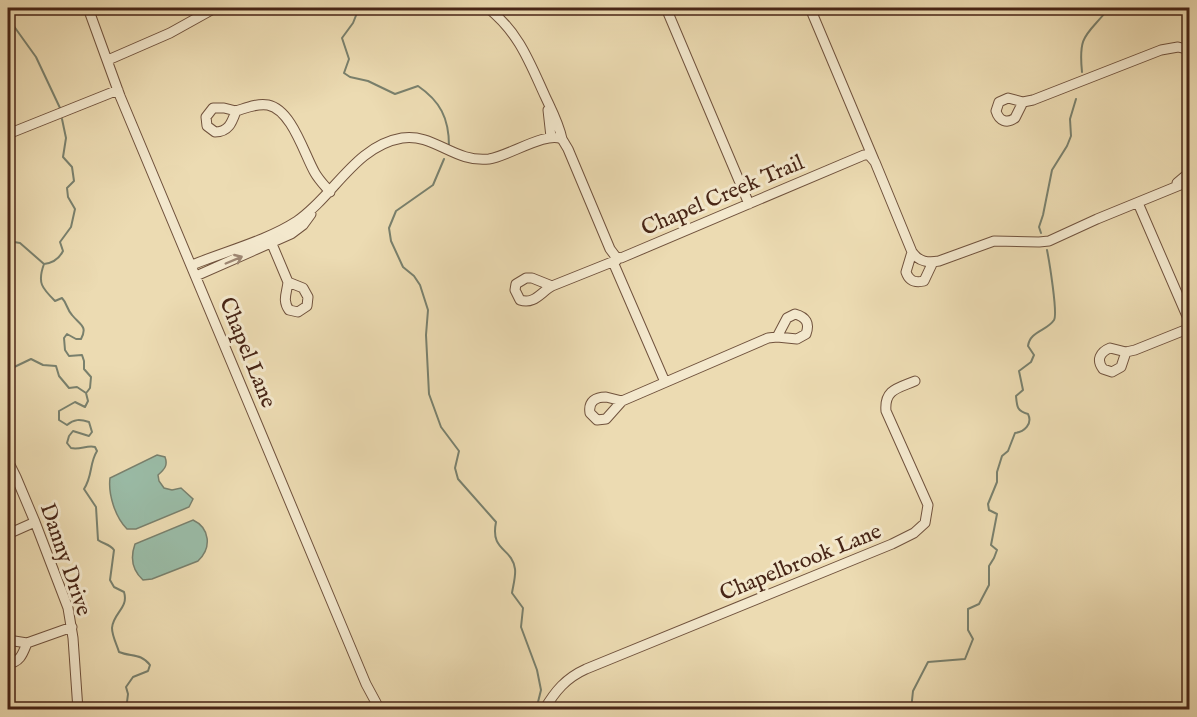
<svg xmlns="http://www.w3.org/2000/svg" width="1197" height="717" viewBox="0 0 1197 717" font-family="'IM FELL English',serif">
<style>
.water{fill:#9abca7;stroke:#79806d;stroke-width:1.5}
.lines{fill:none;stroke-linecap:round;stroke-linejoin:round}
.stream{stroke:#79806d;stroke-width:2}
.minor-casing{stroke:#70523d;stroke-width:11}
.minor{stroke:#f3e8cd;stroke-width:9}
.oneway{stroke:#9d8672}
.labels{text-anchor:middle;stroke-width:6;stroke-linejoin:round;paint-order:stroke}
.street-label{font-size:22px;fill:#472516;stroke:#f3e8cd}
</style>
<rect width="100%" height="100%" fill="#ecdbb2"/>
<filter id="stains"><feTurbulence type="fractalNoise" baseFrequency=".00333" numOctaves="4"/><feColorMatrix values="0 0 0 0 .2 0 0 0 0 .09 0 0 0 0 .02 0 0 0 .5 -.17"/></filter>
<radialGradient id="worn" r=".72"><stop offset=".6" stop-color="#630" stop-opacity="0"/><stop offset="1" stop-color="#630" stop-opacity=".3"/></radialGradient>
<path class="water" d="M157,455L165,457C168,465 165,469 158,475L159,481L164,488L172,490L181,488L193,499L189,507L136,529H127C115,517 108,494 110,478Z
M193,520C210,528 212,548 198,561L152,579L143,580C132,570 130,558 135,544Z"/>
<g class="lines">
<path class="stream" d="M359,8L353,23L342,38L349,59L344,73L350,77L368,81L395,94L418,86C440,101 449,118 449,146
M8,18L36,57L60,108
M1082,72C1078,33 1087,36 1109,8
M444,159L433,185L396,211L389,228L391,241L403,267L414,276L420,285L428,310L426,335L429,394L441,427L459,451L455,468L458,479L496,522C490,552 512,547 515,569C516,576 513,586 512,593L523,608L521,627L537,670L541,690L536,710
M1041,233L1039,227L1043,215L1052,170L1067,146L1071,136L1070,119L1076,99
M8,236L14,242L20,243L44,264
M44,264C37,283 42,288 55,301L62,298C67,303 67,310 72,315C80,325 88,326 81,339H76L67,334L64,338L65,350L69,356L82,355L84,361V369L91,377L90,388L87,392
M44,264C53,263 59,259 63,251L60,242L71,227L75,209L68,197L67,188L74,181L72,167L63,157L66,138L62,119
M8,370L31,359L43,365L56,366L59,376L69,388L77,387L86,393L88,401L85,407L75,402L59,411V420L67,425C74,419 80,419 89,422L92,432L89,436L73,431L69,436L67,443L71,448C80,450 87,445 95,447L97,451C89,464 93,475 84,489L96,507L98,540C103,544 110,544 114,550L110,580L114,587L124,592C129,608 113,613 112,628C112,636 117,645 119,652C131,657 141,653 150,665L148,671L133,677L126,687L128,694L126,710
M911,710L913,691L928,662L965,659L973,639L968,630V609L979,604L989,585V566L994,558L997,550L991,545L997,514L989,510L988,504L997,482V472L1002,456L1008,451L1015,433C1024,432 1033,424 1028,414C1017,411 1017,407 1016,396L1023,390L1019,371L1031,362L1034,355L1028,346C1030,331 1047,331 1054,320C1058,314 1049,260 1047,250"/>
<g class="minor-casing">
<path id="minor" d="M88,8L120,96L366,684L380,710
M488,8C519,33 529,61 545,96C552,111 559,124 562,139
M666,8L749,204
M810,8L874,160
M108,60L170,33L215,8
M1008,98L1023,102L1015,118C1007,124 999,121 996,111L999,102Z
M1023,102L1033,100L1161,50L1178,47L1190,50
M213,108H224L236,111C232,122 229,132 215,132L207,126L206,117Z
M548,110L551,137
M236,111C246,108 257,103 268,105C292,110 304,154 315,173C319,180 325,186 330,192
M8,134L118,90
M1177,183L1190,172
M1138,203L1190,323
M269,237L288,282
M912,252L906,272C909,281 915,283 924,281L933,262
M613,262L665,382
M192,265C226,251 266,241 297,221C334,196 355,146 402,138C434,133 454,163 489,159C509,156 546,131 562,139L568,149L610,249L616,257L621,258L864,155H869L875,162L912,252C919,262 928,263 939,261L994,241L1039,242L1049,241L1097,219L1190,181
M196,276L291,234L303,225L311,214
M526,278H532L552,286C541,292 534,305 520,300L515,290L516,284Z
M288,282L303,288L308,297L307,306L298,312L289,310C282,300 287,293 288,282Z
M552,286L617,260
M795,314C806,317 810,323 806,334L797,339L777,337L787,318Z
M1110,348L1126,352L1121,367L1112,372L1103,369C1096,360 1100,352 1110,348Z
M1126,352L1135,350L1190,328
M606,397L622,401L606,419L597,420L590,413C588,401 596,397 606,397Z
M622,401L768,338L777,337
M8,461L16,477L35,522L68,608L73,638L78,710
M8,534L35,522
M8,640L27,643C23,653 20,663 8,663
M27,643L72,627
M544,710C555,691 566,678 586,669L892,544L914,533L925,523L928,505L886,411C884,389 899,388 915,381"/>
</g>
<use href="#minor" class="minor"/>
</g>
<defs><path id="oneway-shaft" d="M-6 0H5M1.5-3L5.5 0L1.5 3" fill="none" stroke-width="1.6" stroke-linecap="round" stroke-linejoin="round" transform="scale(1.5)"/></defs>
<use class="oneway" href="#oneway-shaft" transform="translate(234 260) rotate(-23)"/>
<g class="labels">
<g class="street-label">
<text transform="translate(722 194) rotate(-23)" y="8">Chapel Creek Trail</text>
<text transform="translate(249 352) rotate(68)" y="8">Chapel Lane</text>
<text transform="translate(67 559) rotate(71)" y="8">Danny Drive</text>
<text transform="translate(800 561) rotate(-22)" y="8">Chapelbrook Lane</text>
</g>
</g>
<rect width="1197" height="717" fill="none" stroke="#ecdbb2" stroke-width="30"/>
<rect x="9" y="9" width="1179" height="699" fill="none" stroke="#472516" stroke-width="3"/>
<rect x="15" y="15" width="1167" height="687" fill="none" stroke="#472516" stroke-width="1.5"/>
<rect width="100%" height="100%" filter="url(#stains)"/>
<rect width="100%" height="100%" fill="url(#worn)"/>
</svg>
